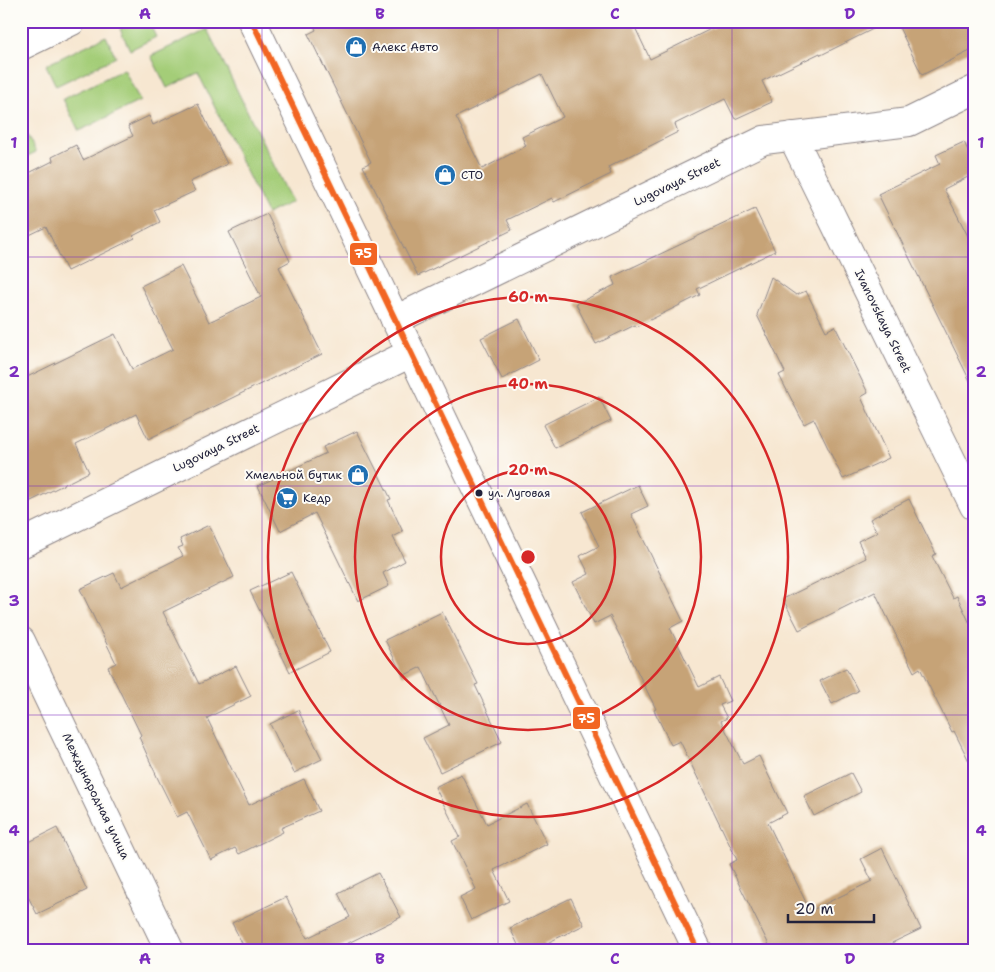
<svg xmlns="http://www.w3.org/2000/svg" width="995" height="972" viewBox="0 0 995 972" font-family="'Shantell Sans',sans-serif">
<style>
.green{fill:#a4cd78;stroke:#63785a}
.building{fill:#c6a377;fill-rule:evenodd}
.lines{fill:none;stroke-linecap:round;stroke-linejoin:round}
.minor-casing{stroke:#8c8486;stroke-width:30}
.tertiary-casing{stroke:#8c8486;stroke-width:30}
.minor{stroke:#fff;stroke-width:28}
.tertiary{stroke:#fff;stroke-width:28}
.bus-1-casing{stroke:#fdfcf7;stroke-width:10}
.bus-1{stroke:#f26522;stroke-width:6}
.grid{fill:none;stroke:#7b2cbf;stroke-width:1;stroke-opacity:0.55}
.ring{fill:none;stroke:#d62828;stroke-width:2.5}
.bus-dot{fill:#22223b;stroke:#fdfcf7;stroke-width:2}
.labels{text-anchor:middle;stroke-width:4;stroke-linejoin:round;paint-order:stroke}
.bus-label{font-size:11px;fill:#22223b;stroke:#fdfcf7;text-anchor:start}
.poi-label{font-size:12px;fill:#22223b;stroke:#fdfcf7;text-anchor:start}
.street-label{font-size:12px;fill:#22223b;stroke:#fdfcf7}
.centre{fill:#d62828;stroke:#fdfcf7;stroke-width:2.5}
.ring-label{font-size:15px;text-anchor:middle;font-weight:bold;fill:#d62828;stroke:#fdfcf7;stroke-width:4;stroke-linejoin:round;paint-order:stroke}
.line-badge{stroke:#fdfcf7;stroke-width:2}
.badge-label{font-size:14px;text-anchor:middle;font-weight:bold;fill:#fff}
.neatline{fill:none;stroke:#7b2cbf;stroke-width:2}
.grid-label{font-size:16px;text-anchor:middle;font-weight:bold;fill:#7b2cbf}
</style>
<rect width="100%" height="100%" fill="#fdfcf7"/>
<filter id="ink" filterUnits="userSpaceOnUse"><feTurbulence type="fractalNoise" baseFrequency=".02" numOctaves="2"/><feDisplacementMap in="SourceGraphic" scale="10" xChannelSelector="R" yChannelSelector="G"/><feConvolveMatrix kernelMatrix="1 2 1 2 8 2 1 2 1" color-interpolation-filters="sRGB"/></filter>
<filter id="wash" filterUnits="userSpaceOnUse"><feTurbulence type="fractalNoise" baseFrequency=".0096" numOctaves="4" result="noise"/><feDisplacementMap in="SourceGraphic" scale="20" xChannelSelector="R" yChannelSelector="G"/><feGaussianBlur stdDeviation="1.12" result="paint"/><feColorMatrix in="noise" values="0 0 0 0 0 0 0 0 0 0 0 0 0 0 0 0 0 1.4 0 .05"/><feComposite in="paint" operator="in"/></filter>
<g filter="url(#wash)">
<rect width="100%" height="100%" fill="#f7e7d1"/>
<path class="green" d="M136,21H148L156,37L130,50L120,29Z
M207,29L292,202L267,214L198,73L167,88L151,56Z
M106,36L116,57L56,86L46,65Z
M124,69L140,101L79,131L63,99Z
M21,123L36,152L21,159Z"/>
<g id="blocks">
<path class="building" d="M312,21H632L650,59L727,21H889L821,55L820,53L762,81L772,102L735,119L725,99L675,124L678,132L608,167L611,174L554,202L552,198L507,220L512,230L418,276L363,166L371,162L308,34L316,30ZM542,74L563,117L522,137L526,146L482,169L456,117Z
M896,21H974V49L922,75Z
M198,104L227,164L190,182L195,191L154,210L160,222L133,236L135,238L67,271L46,227L21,239V177L53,161L52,157L76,145L83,160L133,136L128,126L149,116L153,125Z
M964,142L974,163V174L944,189L974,248V389L878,194L940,164L936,155Z
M755,209L775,251L697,289L700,295L636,327L635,325L596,344L576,304L615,285L612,277Z
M267,214L290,261L279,267L322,354L148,439L136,414L76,444L89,472L21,506V380L115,334L132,369L173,349L141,286L181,266L209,322L261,297L229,232Z
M771,277L796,295L806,291L826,331L835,326L868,393L861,397L889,458L843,479L814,419L804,424L779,375L785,372L757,315Z
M519,319L539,360L502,379L481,338Z
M599,397L611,421L555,448L543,425Z
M357,431L391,499L388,500L403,532L393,537L405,561L383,573L389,586L358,601L315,513L280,531L258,486L326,453L323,447Z
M638,485L648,506L631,514L683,621L670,628L699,687L719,677L730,701L720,705L727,718L721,721L743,764L759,756L787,813L768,823L810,911L872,881L861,859L882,848L921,929L875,951H772L729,864L737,860L680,741L671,745L654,710L656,709L610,616L594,624L573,582L589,574L580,556L599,546L582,512Z
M909,499L936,554L932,556L953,598L957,596L974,632V771L954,731L952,732L920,668L914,672L875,592L799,630L783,599L866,558L858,541L877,532L870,519Z
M209,525L234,577L163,612L199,684L236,666L251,696L207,718L249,805L304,779L319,811L281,828L283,832L239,854L235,848L211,860L187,812L177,817L158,779L139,737L141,735L108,667L116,663L80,589L114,573L121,587L183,556L178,548L183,546L180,539Z
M291,572L330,652L290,672L250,591Z
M442,612L478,684L475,685L502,742L440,772L423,738L449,725L421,667L403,676L385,640Z
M846,668L858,691L832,704L820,681Z
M298,710L322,759L294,773L270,724Z
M851,773L861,792L814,816L804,796Z
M461,774L487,824L527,804L547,844L494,870L509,901L471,920L460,897L476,889L452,841L460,837L435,787Z
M57,828L87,890L37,914L21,883V846Z
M378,873L401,917L332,951H246L232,923L286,897L307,938L350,917L338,893Z
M571,898L584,925L543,945L546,951H521L510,928Z"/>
</g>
</g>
<g filter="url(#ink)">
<use href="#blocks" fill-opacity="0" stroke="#8c8486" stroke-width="1"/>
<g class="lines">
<g class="minor-casing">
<path id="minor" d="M792,136L974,506
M395,320L764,140L909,122L974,90
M21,544L411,353
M21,641L170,951"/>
</g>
<g class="tertiary-casing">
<path id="tertiary" d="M252,21L698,951
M21,46L72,21"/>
</g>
<use href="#minor" class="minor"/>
<use href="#tertiary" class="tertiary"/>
<g class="bus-1-casing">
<path id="bus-1" d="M252,21L698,951"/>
</g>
<use href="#bus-1" class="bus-1"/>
</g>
</g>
<path class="grid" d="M262,21V951M498,21V951M732,21V951M21,257H974M21,486H974M21,715H974"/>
<g class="ring">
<circle cx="528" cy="557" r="87"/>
<circle cx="528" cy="557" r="173"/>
<circle cx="528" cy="557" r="260"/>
</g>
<defs>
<g id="shop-disc" transform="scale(1.125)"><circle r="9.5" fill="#1f6fb2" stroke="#fdfcf7"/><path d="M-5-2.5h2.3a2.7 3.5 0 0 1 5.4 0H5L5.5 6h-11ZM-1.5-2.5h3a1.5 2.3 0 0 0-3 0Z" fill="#fff"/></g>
<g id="supermarket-disc" transform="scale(1.125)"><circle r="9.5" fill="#1f6fb2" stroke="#fdfcf7"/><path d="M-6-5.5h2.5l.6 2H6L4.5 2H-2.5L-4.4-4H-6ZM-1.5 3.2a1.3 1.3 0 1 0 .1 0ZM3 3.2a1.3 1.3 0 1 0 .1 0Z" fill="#fff"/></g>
</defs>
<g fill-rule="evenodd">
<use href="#shop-disc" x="356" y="47"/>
<use href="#shop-disc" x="445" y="175"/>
<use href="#shop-disc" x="358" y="475"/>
<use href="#supermarket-disc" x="287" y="498"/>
</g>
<circle class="bus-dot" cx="479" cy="493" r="4.5"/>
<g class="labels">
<g class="bus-label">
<text x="488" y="497">ул. Луговая</text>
</g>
<g class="poi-label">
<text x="372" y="51">Алекс Авто</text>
<text x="461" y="179">СТО</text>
<text x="342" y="479" text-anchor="end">Хмельной бутик</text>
<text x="303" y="502">Кедр</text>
</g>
<g class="street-label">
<text transform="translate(677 182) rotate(-26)" y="4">Lugovaya Street</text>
<text transform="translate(883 321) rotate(64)" y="4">Ivanovskaya Street</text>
<text transform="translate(216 448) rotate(-26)" y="4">Lugovaya Street</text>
<text transform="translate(96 796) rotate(64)" y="4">Международная улица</text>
</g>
</g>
<circle cx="528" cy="557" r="8" class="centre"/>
<g class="ring-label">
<text x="528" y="302">60 m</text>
<text x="528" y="389">40 m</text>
<text x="528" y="475">20 m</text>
</g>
<g class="line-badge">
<rect x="349" y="242" width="29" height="24" rx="5" fill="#f26522"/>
<rect x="572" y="706" width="29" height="24" rx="5" fill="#f26522"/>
</g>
<g class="badge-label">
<text x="363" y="258">75</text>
<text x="586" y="723">75</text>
</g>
<rect width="995" height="972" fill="none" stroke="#fdfcf7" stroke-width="55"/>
<path d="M788 914v8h86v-8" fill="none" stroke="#22223b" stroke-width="2.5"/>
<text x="795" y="914" font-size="15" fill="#22223b" stroke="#fdfcf7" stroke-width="4" paint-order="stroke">20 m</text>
<rect x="28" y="28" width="940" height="916" class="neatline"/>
<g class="grid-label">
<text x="145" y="19">A</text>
<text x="380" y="19">B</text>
<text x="615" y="19">C</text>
<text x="850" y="19">D</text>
<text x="14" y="148">1</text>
<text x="981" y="148">1</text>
<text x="14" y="377">2</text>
<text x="981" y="377">2</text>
<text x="14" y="606">3</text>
<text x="981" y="606">3</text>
<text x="14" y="836">4</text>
<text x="981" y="836">4</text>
<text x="145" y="964">A</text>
<text x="380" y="964">B</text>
<text x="615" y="964">C</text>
<text x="850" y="964">D</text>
</g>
</svg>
